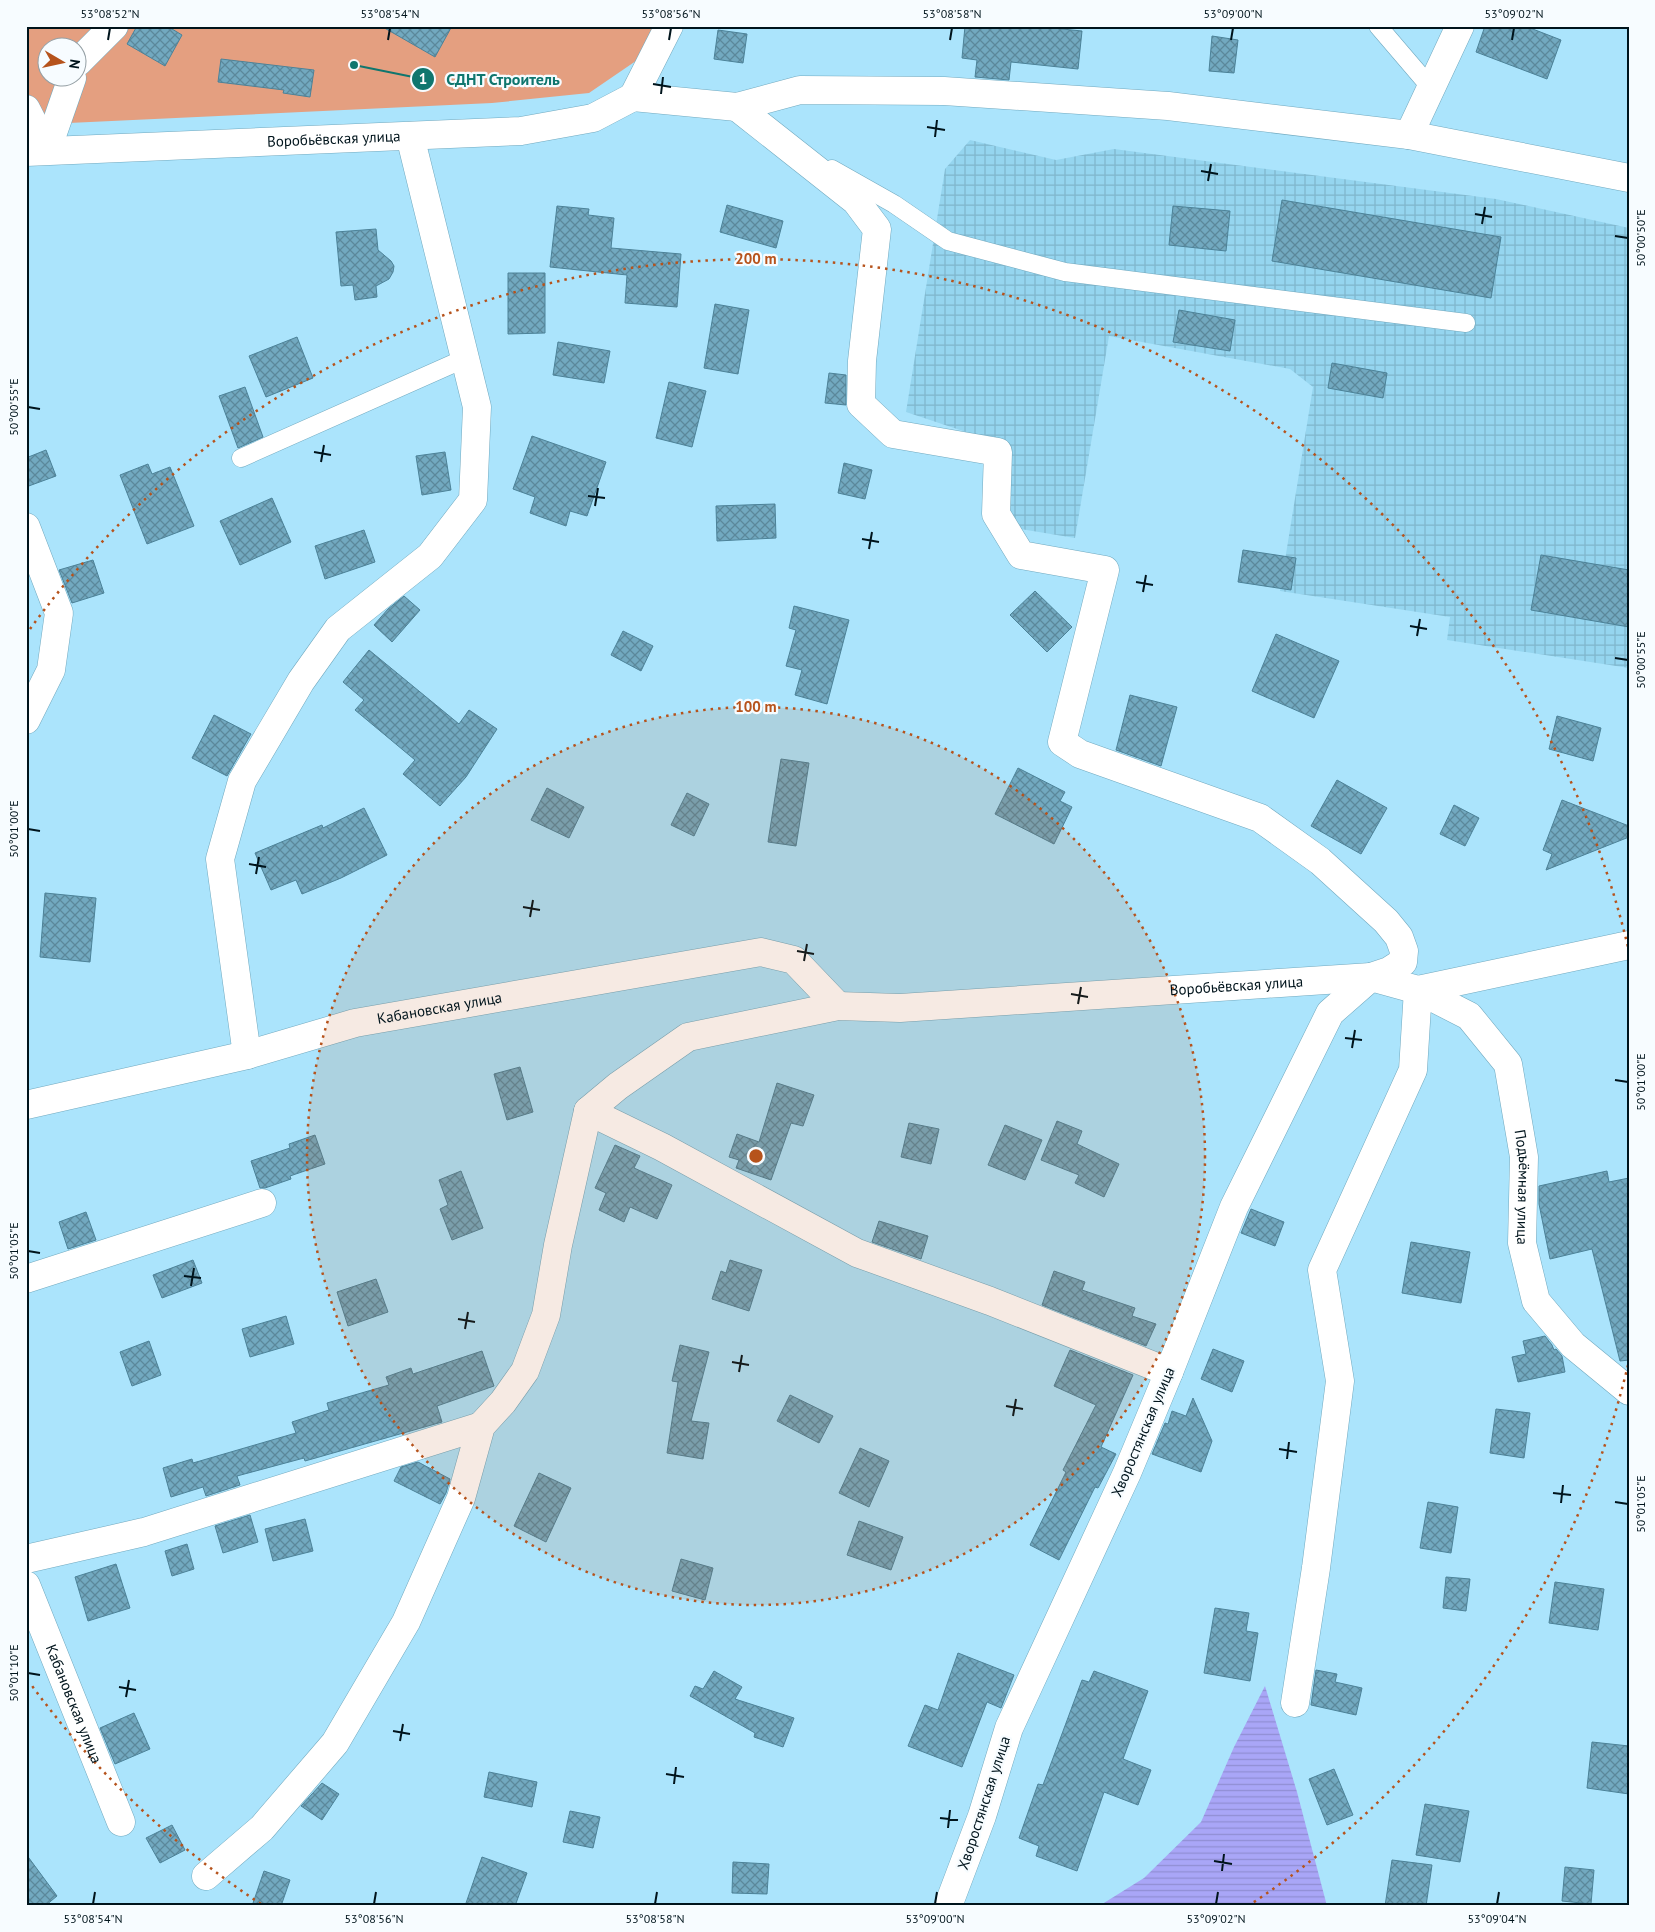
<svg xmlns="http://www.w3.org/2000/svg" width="1655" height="1932" viewBox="0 0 1655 1932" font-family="'PT Sans',sans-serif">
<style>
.industrial{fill:url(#industrial-grid)}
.garden{fill:#e49f80;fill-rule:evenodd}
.water{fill:url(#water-rules)}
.building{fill:url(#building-cross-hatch);stroke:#4c8298}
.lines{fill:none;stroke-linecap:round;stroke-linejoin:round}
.service-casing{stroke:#71a9bf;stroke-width:19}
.minor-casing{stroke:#71a9bf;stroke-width:29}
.service{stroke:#fff;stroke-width:18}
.minor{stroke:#fff;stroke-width:28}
.ticks{fill:none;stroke:#00141c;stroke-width:2}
.ring{fill:none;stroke:#b6531c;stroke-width:2.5;stroke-dasharray:2.5 5}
.labels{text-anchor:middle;stroke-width:4.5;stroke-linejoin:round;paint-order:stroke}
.street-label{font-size:15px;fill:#00141c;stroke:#f7fcff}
.centre{fill:#b6531c;stroke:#f7fcff;stroke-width:2.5}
.ring-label{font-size:15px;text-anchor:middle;font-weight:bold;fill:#b6531c;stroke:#f7fcff;stroke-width:4.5;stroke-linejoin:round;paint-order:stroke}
.leader{fill:none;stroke:#0f766e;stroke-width:2}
.callout-dot{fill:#0f766e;stroke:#f7fcff;stroke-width:2}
.mark-label{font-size:15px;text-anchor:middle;font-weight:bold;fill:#fff}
.callout-label{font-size:16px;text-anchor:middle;font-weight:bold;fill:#0f766e;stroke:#f7fcff;stroke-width:4.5;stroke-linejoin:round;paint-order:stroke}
.neatline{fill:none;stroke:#00141c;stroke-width:2}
.ticks-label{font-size:12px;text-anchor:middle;fill:#00141c}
</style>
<defs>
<pattern id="industrial-grid" width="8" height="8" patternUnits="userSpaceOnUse" patternTransform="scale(1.25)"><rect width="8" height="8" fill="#95d5ef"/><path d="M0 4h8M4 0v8" fill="none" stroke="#7fb6cc"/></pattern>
<pattern id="water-rules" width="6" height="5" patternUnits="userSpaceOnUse" patternTransform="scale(1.25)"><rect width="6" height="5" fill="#a9a6f7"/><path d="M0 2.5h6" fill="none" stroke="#908ed3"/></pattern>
<pattern id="building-cross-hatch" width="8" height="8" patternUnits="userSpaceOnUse" patternTransform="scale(1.25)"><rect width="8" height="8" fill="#72a9c0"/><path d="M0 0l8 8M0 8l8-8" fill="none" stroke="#5b889b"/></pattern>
</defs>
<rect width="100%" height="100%" fill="#abe4fc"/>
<path class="industrial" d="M970,140L1056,160L1114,149L1496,199L1629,228V668L1447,640L1450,617L1280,591L1313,387L1290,369L1109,336L1075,538L1009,527L1011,447L906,412L945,169Z"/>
<path class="garden" d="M26,26H664L649,52L589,93L492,103L26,125ZM48,48H78V78H48Z"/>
<path class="water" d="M1265,1686L1297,1792L1327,1906H1099L1144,1878L1201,1822L1234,1747Z"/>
<path class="building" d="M137,26H167L182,35L165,66L127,44Z
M381,26H452L435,57Z
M965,26H1033L1082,31L1078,69L1011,62L1009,80L975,77L977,60L962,58Z
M1485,26H1525L1561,40L1547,79L1476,52Z
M718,30L747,34L743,63L714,59Z
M1212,36L1238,40L1234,73L1209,71Z
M221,59L314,70L310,97L283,93L284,90L218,82Z
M1282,200L1501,237L1491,298L1272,261Z
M727,205L783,221L776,248L720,232Z
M557,206L589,209L588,215L614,218L611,248L681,254L677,307L625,303L627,275L550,267Z
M1173,206L1230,211L1226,251L1169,245Z
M376,229L378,250L391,261L394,266L393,272L389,279L376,286L377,297L355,300L353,285L341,286L336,232Z
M508,273H545V333L508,334Z
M715,304L749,310L738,374L704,368Z
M1179,310L1235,320L1230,351L1173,342Z
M297,337L313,378L266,397L249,356Z
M558,342L610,351L604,383L553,375Z
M1332,363L1387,373L1383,398L1328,388Z
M829,373L846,375V405L825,403Z
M669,382L706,391L692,447L656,438Z
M245,387L263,437L238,448L219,396Z
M532,436L606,462L587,516L570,511L566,526L530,513L535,497L513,489Z
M46,450L56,476L26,487V458Z
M445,452L451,490L422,495L416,456Z
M844,463L872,470L865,499L838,493Z
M148,464L152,474L170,467L194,526L147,544L120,475Z
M272,498L291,542L240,565L220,521Z
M775,504L776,538L717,541L716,506Z
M364,530L375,562L325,579L315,546Z
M1243,550L1296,558L1291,590L1238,582Z
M1541,555L1629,570V627L1531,610Z
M93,560L104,593L72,603L59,570Z
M1035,591L1072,627L1047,652L1010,615Z
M404,596L420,610L392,642L374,625L388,609Z
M794,606L849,620L827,704L795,695L802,670L786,666L796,630L789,628Z
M623,631L653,646L641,671L611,655Z
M1276,634L1339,661L1314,718L1252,691Z
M369,650L459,724L469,710L497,729L466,777L440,806L403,774L415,760L355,710L364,700L343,682Z
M1130,695L1177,707L1161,766L1116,750Z
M214,715L251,734L227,776L192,758Z
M1557,716L1601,728L1593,761L1549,749Z
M781,759L809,763L796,846L768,842Z
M1018,768L1065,792L1060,801L1072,807L1054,844L995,814Z
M1337,780L1387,808L1361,854L1311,826Z
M547,788L584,807L569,838L531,820Z
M687,793L709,804L694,836L671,825Z
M1562,800L1629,826V837L1546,870L1552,854L1543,850Z
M1454,805L1479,818L1465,846L1440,834Z
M364,808L387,855L341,878L302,894L296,880L271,890L255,853L322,825L323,828Z
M45,893L96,898L90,962L40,957Z
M520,1067L533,1112L507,1120L494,1074Z
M777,1083L814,1095L803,1126L791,1123L771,1180L736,1168L739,1160L729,1157L737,1134L759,1142Z
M1057,1121L1082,1131L1077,1144L1119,1164L1104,1197L1075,1183L1079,1175L1041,1160Z
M909,1123L939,1129L931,1164L901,1157Z
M1005,1125L1042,1140L1025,1180L988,1165Z
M315,1135L325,1164L290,1176L291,1179L265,1188H260L251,1161L290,1148L289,1144Z
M615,1145L640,1156L634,1168L672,1185L657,1219L630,1207L624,1222L599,1210L606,1193L595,1188Z
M461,1171L483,1228L452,1240L440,1209L448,1205L439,1180Z
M1607,1171L1609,1182L1629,1178V1360L1620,1361L1592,1249L1550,1259L1539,1204V1186Z
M1251,1209L1284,1222L1275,1246L1241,1233Z
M86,1212L96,1240L68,1249L59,1222Z
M879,1221L928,1236L921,1259L872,1242Z
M1411,1242L1470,1252L1461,1303L1402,1293Z
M193,1260L202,1283L162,1298L153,1275Z
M730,1260L762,1270L749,1311L712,1299L721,1271L726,1273Z
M1054,1271L1085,1282L1082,1290L1135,1308L1132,1316L1156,1324L1146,1346L1042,1305Z
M376,1279L388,1312L348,1326L337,1292Z
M286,1316L294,1344L250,1357L242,1329Z
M1545,1336L1552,1345L1554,1350L1556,1349L1562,1356L1565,1372L1518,1382L1512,1357L1526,1354L1523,1341Z
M149,1341L161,1375L132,1386L120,1352Z
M680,1345L709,1352L691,1421L709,1423L703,1459L667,1453L678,1382L672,1381Z
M1213,1349L1244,1361L1232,1392L1201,1379Z
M1070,1350L1133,1375L1101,1447L1116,1454L1098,1488L1095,1487L1059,1560L1030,1545L1066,1472L1063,1470L1096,1405L1054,1386Z
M482,1351L494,1386L437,1406L442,1422L305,1461L304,1458L237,1476L240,1485L206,1496L203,1487L171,1497L163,1468L192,1459L193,1463L296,1433L292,1422L329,1410L327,1403L389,1385L386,1377L411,1368L413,1374Z
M790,1395L833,1416L819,1443L777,1421Z
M1193,1398L1212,1441L1201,1472L1152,1454L1165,1423L1168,1424L1172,1411L1186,1416Z
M1496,1409L1530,1413L1524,1458L1490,1453Z
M860,1448L889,1461L869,1507L839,1493Z
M418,1462L450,1479L446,1493L440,1504L394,1481L401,1467Z
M539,1473L571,1488L546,1542L514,1526Z
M1428,1502L1458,1507L1451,1553L1420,1548Z
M250,1515L258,1542L223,1553L215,1526Z
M305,1519L313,1551L273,1561L265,1529Z
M859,1521L903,1537L891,1570L847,1555Z
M187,1544L194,1569L172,1576L165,1551Z
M681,1559L713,1568L705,1600L672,1591Z
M116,1564L130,1608L88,1621L75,1577Z
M1446,1577L1470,1579L1466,1611L1443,1608Z
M1555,1582L1604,1589L1598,1630L1549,1623Z
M1215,1608L1249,1613L1246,1631L1258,1633L1250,1681L1204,1673Z
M958,1653L1014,1675L1001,1708L987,1702L962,1767L908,1746L925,1705L938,1710Z
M1316,1670L1337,1674L1335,1682L1362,1688L1356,1715L1311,1705Z
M714,1671L742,1687L735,1699L794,1718L783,1747L754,1737L755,1733L690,1696L695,1686L703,1689Z
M1094,1671L1148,1691L1123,1759L1151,1770L1138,1805L1104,1792L1077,1871L1036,1856L1039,1846L1019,1838L1038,1784L1043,1785L1082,1680L1089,1682Z
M134,1713L150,1749L115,1764L100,1728Z
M1592,1742L1629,1746V1794L1587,1788Z
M1334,1769L1353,1815L1327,1825L1309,1779Z
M489,1772L537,1782L532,1807L484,1797Z
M322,1783L339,1794L322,1820L301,1806Z
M1425,1804L1469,1811L1460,1862L1416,1855Z
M570,1811L600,1817L593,1848L563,1842Z
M172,1825L185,1850L160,1863L146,1838Z
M26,1854L57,1896L45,1906H26Z
M482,1857L527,1873L515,1906H465Z
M1392,1860L1432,1865L1426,1906H1385Z
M733,1862L769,1864L767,1894L732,1893Z
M1565,1867L1594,1870L1591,1904L1562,1901Z
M264,1871L290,1880L281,1906H252Z"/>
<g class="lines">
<g class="service-casing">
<path id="service" d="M1378,26L1431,88
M832,169L894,204L948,241L1065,272L1466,323
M241,458L466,358"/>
</g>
<g class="minor-casing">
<g id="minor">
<path d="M78,62L114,26"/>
<path d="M633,97L737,107L800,90L944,91L1168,106L1409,135L1629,178"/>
<path d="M633,97L669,26"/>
<path d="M737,107L856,201L877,229L862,361L861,404L893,434L998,452L996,514L1021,555L1105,570L1062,742L1080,754L1260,818L1320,861L1386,921L1399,937L1404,951L1403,962L1389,971L1371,977L1330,1013L1234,1207L1169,1372L1127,1473L1009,1728L982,1816L948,1906"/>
<path d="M26,109L47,150"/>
<path d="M1409,135L1460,26"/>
<path d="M47,150L72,78"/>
<path id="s1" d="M26,152L521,131L593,118L633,97"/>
<path d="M26,527L59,613L51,670L26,720"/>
<path d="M247,1055L220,859L242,781L301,681L338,629L430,556L473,500L477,407L410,136"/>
<path id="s2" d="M26,1105L247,1055L355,1023L761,952L794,960L838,1006"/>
<path d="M588,1111L662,1147L857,1253L990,1301L1169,1372"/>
<path d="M26,1279L262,1203"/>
<path d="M26,1559L144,1532L481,1426"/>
<path id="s3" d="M26,1585L121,1822"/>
<path id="s4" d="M1295,1703L1316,1568L1340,1381L1322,1270L1413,1070L1418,990L1469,1016L1508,1064L1524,1157L1522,1243L1536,1301L1573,1345L1629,1391"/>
<path id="s5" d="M206,1876L262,1828L335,1743L406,1622L461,1498L481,1426L503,1402L525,1371L546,1315L558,1245L588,1111L618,1086L688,1037L838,1006L900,1008L1371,977L1418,990L1629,945"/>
</g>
</g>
<use href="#service" class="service"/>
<use href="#minor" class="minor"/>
</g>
<path class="ticks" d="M108,40L110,28M388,40L390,28M669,40L671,28M950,40L952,28M1231,40L1233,28M1512,40L1514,28M653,84L671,87M661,94L663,77M927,127L945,130M935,137L937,120M1201,171L1218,174M1208,181L1211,164M1475,214L1492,217M1482,224L1485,207M1615,236L1628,238M28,407L40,409M314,452L331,455M321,462L324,445M588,496L605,498M595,506L598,488M862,539L879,542M869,549L872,532M1136,582L1153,585M1143,592L1146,575M1410,626L1427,629M1417,636L1420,619M1615,658L1628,660M28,829L40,831M249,864L266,867M256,874L259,857M523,907L540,910M530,917L533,900M797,951L814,954M804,961L807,944M1071,994L1088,997M1078,1004L1081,987M1345,1038L1362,1040M1352,1048L1355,1030M1615,1080L1628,1082M28,1251L40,1253M184,1276L201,1278M191,1286L194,1268M458,1319L475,1322M465,1329L468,1312M732,1362L749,1365M739,1372L742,1355M1006,1406L1023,1409M1013,1416L1016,1399M1279,1449L1297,1452M1287,1459L1289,1442M1553,1493L1571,1495M1615,1502L1628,1504M1561,1503L1563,1485M28,1673L40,1675M119,1687L136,1690M126,1697L129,1680M393,1731L410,1734M400,1741L403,1724M666,1774L684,1777M674,1784L676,1767M940,1818L958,1820M948,1828L950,1810M1214,1861L1232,1864M1222,1871L1224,1854M93,1904L95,1892M374,1904L376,1892M655,1904L657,1892M935,1904L937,1892M1216,1904L1218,1892M1497,1904L1499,1892"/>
<circle cx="756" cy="1156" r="449" fill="#b6531c" fill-opacity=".12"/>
<g class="ring">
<circle cx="756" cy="1156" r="449"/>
<path d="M1628 1365A897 897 0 0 1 1251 1904M261 1904A897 897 0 0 1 30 1683M30 629A897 897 0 0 1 1628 947"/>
</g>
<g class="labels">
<g class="street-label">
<text dy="5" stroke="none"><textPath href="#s1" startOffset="308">Воробьёвская улица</textPath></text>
<text dy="5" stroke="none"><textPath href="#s5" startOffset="1552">Воробьёвская улица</textPath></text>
<text dy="5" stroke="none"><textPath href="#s2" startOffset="425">Кабановская улица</textPath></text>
<text dy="5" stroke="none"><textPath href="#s4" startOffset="981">Подъёмная улица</textPath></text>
<text transform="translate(1143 1432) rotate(-67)" y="5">Хворостянская улица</text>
<text dy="5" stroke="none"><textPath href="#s3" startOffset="128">Кабановская улица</textPath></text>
<text transform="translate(984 1803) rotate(-72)" y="5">Хворостянская улица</text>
</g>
</g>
<circle cx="756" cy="1156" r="8" class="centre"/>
<g class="ring-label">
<text x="756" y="264">200 m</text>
<text x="756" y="712">100 m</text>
</g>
<path class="leader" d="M354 65L423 79"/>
<g class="callout-dot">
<circle cx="354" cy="65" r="5"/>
<circle cx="423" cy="79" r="12"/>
</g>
<g class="mark-label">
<text x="423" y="84">1</text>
</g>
<g class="callout-label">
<text x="503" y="85">СДНТ Строитель</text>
</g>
<rect width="1655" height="1932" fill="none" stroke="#f7fcff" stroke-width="55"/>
<g transform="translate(62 62) rotate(99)"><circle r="24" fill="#f7fcff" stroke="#949fa4"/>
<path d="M0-4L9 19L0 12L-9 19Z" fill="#b6531c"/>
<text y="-8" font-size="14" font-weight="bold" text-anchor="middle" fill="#00141c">N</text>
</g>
<rect x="28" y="28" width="1600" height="1876" class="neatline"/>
<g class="ticks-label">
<text x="110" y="18">53°08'52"N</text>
<text x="390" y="18">53°08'54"N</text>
<text x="671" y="18">53°08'56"N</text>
<text x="952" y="18">53°08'58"N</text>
<text x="1233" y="18">53°09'00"N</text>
<text x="1514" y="18">53°09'02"N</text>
<text transform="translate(1641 238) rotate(-90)" y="4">50°00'50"E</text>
<text transform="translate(14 407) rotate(-90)" y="4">50°00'55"E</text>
<text transform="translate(1641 660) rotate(-90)" y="4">50°00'55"E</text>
<text transform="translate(14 829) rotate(-90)" y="4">50°01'00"E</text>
<text transform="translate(1641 1082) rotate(-90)" y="4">50°01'00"E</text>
<text transform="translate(14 1251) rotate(-90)" y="4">50°01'05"E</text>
<text transform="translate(1641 1504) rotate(-90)" y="4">50°01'05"E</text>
<text transform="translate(14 1673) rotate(-90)" y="4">50°01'10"E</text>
<text x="93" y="1923">53°08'54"N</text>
<text x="374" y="1923">53°08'56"N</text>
<text x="655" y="1923">53°08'58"N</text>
<text x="935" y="1923">53°09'00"N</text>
<text x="1216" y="1923">53°09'02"N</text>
<text x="1497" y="1923">53°09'04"N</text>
</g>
</svg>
